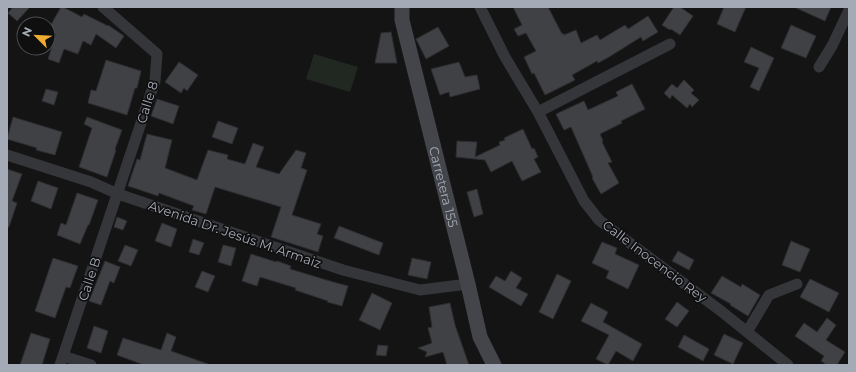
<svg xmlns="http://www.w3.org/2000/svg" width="856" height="372" viewBox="0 0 856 372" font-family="Montserrat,sans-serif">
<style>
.park{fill:#202821}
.building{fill:#404145;stroke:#2e2e31}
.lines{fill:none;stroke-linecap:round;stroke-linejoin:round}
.street{stroke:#35363a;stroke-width:11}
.secondary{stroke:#43454a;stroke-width:15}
.labels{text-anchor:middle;stroke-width:3.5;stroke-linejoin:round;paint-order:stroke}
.street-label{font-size:13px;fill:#a5abb6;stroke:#0f0f10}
</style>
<rect width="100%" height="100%" fill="#141415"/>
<path class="park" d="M314,54L358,67L350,92L306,79Z"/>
<path class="building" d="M13,7H30L17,21L8,13Z
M61,7H63L82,17L84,14L108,26V25L124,36L116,48L96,34L91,45L83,41L78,54L64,49L59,63L48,59L56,34L48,30Z
M513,7H548L562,34L563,33L564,35L576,30L581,43L597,35L600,40L625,25L628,29L648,16L658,32L643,41L641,37L609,57L598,63L597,61L572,75L575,80L545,95L534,73L532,74L524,57L536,51L526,33L518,36L514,29L522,25Z
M674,7H680L693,16L680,35L671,29L670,30L662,25Z
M724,7H746L735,32L717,24Z
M794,7H831L825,21Z
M791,25L816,36L806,58L781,48Z
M438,27L449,46L426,59L416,39Z
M391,32L397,63H375L381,33Z
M751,47L774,58L759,91L750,87L759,68L744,62Z
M106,60L141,71L137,88H135L127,115L88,103L91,90L96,91Z
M179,62L198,75L187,91L184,88L181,93L165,82Z
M459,62L465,77L477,75L480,89L450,97L449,92L440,95L431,69Z
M684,80L694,90L691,93L699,100L692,107L690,104L687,108L672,95L670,99L664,93L672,84L677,88Z
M632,84L645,109L621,121L622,123L600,134L603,141L602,142L612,162L608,163L619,183L601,194L592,178L593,177L571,127L564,130L556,114L584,101L588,110L618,96L616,92Z
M46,89L58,92L54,105L42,101Z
M157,99L179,106L173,124L151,116Z
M13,117L62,132L55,155L36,150L37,148L7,139Z
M87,117L122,130L115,149L116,150L107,177L79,167L92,128L84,124Z
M218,121L238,128L232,144L212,137Z
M523,129L532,149L534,148L538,157L534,159L541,172L522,181L512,161L491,172L485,160L456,157L457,141L477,142L475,157L500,145L499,142L505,140L504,138Z
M147,134L172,140L165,168L197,180L208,150L228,155L227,159L245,164L253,143L264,147L256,167L279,174L296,150L306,153L301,168L307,170L292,215L321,224L317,234L323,236L318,252L271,237L281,207L215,187L206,214L192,210L194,206L159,193L158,196L128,186L137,159L140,160Z
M7,169L22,174L12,201L17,203L9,227H7Z
M38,181L58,188L51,209L31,201Z
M477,189L483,214L474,217L467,192Z
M77,193L98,200L89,225H88L80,244L57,235L61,223L66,225Z
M117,217L127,221L123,230L114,227Z
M162,223L177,229L171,247L155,241Z
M339,226L383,243L379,255L334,238Z
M193,239L204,243L199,255L189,252Z
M791,241L810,249L800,272L782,265Z
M602,242L617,248L615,254L639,265L628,289L606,278L609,271L592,263Z
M125,245L138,250L131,266L118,261Z
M223,245L236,248L231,266L218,262Z
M678,251L694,260L689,270L672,261Z
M251,254L276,262L277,261L291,266L290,269L333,282L348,286L342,306L327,302L328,301L295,290L296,288L260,277L257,286L242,281Z
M53,258L78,266L70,288L66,287L55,318L35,311Z
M412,258L431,262L427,279L408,275Z
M105,261L120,267L114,283L110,281L101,305L89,301Z
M202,271L215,276L208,292L195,287Z
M511,271L522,278L516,288L528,294L521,306L489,287L496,276L505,281Z
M557,274L571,281L553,319L539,312Z
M722,276L741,287L742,284L760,295L748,316L730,305L731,304L711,293Z
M810,279L839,293L829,312L800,297Z
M372,293L392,303L380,330L359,320Z
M677,302L689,311L677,327L665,319Z
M450,303L455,325L469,365H447L443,352L425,357L427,352L418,348L432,343L428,328L432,327L429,307Z
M591,303L608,312L603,322L642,344L633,361L616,351L608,365L596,359L609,335L581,321Z
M827,318L836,325L826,340L845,352L837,365H827L821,361L824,356L795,336L804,323L817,332Z
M94,326L108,331L101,353L87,348Z
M31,333L50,339L42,365H20Z
M167,333L176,337L171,351L208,364V365H144L117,355L123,338L161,350Z
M724,334L743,343L733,364L714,355Z
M684,335L709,349L703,361L678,347Z
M378,345L388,346L386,356L376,355Z"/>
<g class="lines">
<path class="street" d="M480,7L505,57L538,112L584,201L599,220L721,311L788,365
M819,67L832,46L849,10
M538,112L670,44
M7,155L91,182L118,194L343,270L420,290L468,284
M747,332L769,295L797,284
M63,356L91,365
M60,365L155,81L157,54L103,7"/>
<path class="secondary" id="s1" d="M402,7V20L468,284L480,337L494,365"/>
</g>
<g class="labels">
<g class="street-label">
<text transform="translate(147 102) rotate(-73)" y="5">Calle 8</text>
<text dy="5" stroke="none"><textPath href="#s1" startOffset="185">Carretera 155</textPath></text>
<text transform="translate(235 234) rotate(19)" y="5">Avenida Dr. Jesús M. Armaiz</text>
<text transform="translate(655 261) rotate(37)" y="5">Calle Inocencio Rey</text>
<text transform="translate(89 279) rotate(-72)" y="5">Calle B</text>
</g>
</g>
<rect width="856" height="372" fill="none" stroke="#a5abb6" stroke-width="16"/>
<g transform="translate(36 36) rotate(294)"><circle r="19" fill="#0f0f10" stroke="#4b4d52"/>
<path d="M0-3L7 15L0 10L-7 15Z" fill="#f0ab31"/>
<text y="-6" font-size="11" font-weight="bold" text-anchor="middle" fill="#a5abb6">N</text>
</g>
</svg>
